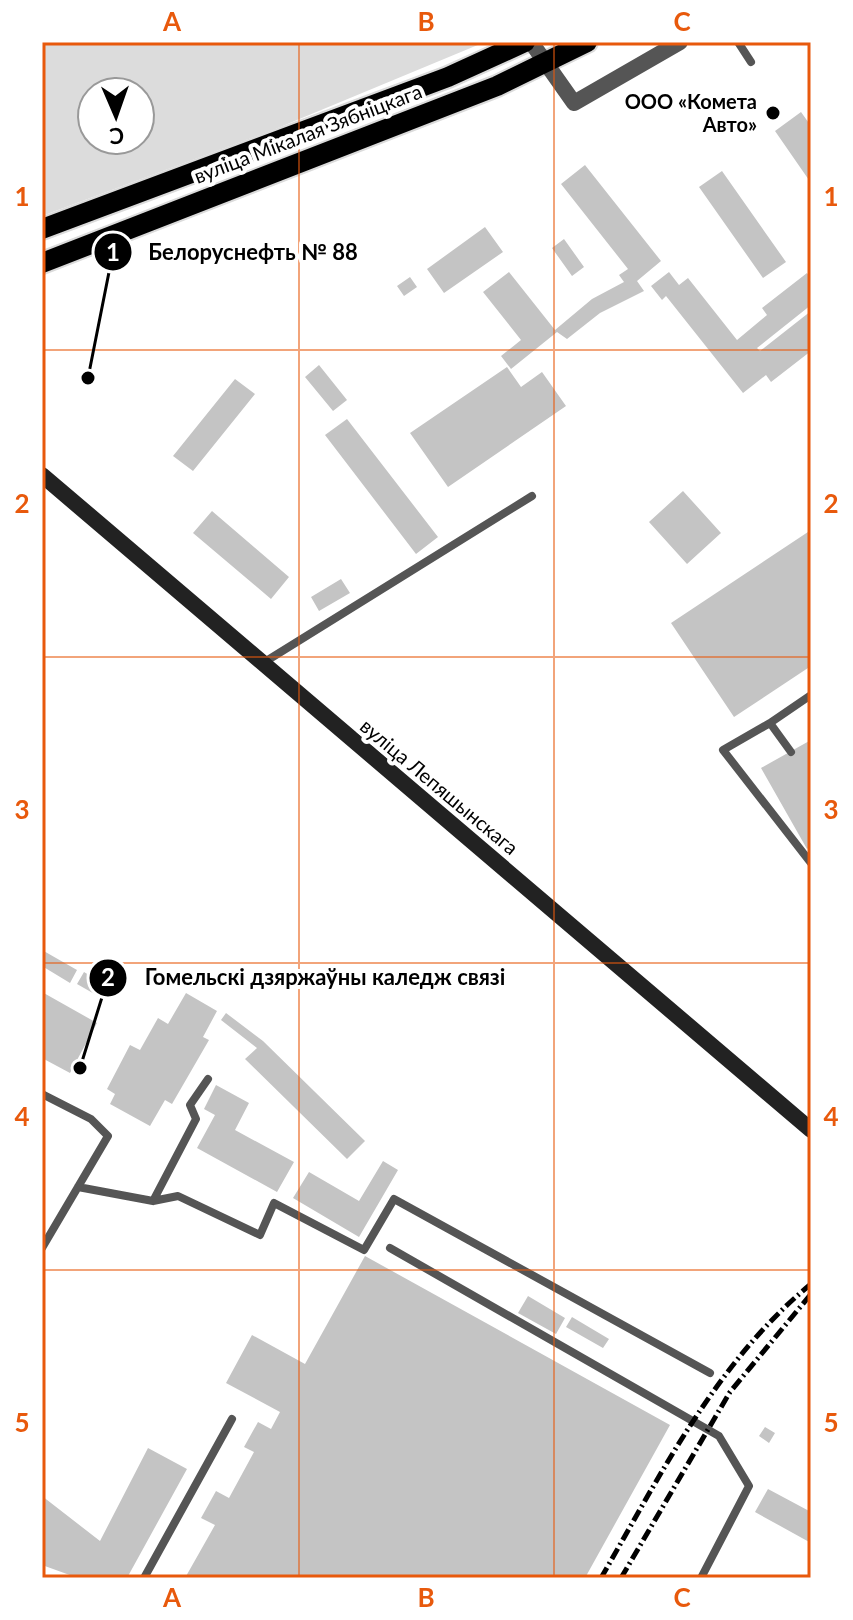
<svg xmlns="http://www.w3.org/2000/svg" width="853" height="1620" viewBox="0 0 853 1620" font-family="Lato,sans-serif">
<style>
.green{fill:#dcdcdc;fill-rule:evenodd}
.building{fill:#c4c4c4}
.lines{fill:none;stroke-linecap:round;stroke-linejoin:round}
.primary-casing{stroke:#dbdbdb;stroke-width:24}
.lane{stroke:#555;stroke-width:8}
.street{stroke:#555;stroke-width:16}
.secondary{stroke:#222;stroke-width:16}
.primary{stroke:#000;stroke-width:20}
.rail{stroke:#000;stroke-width:5;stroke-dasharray:12 4 2 4;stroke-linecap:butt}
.grid{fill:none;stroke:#e8590c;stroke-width:2;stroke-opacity:0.55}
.poi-dot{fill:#000;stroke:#fff;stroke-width:3}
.labels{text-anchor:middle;stroke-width:8;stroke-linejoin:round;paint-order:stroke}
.poi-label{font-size:20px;font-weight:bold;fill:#000;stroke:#fff;text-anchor:end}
.street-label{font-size:20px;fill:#000;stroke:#fff}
.leader{fill:none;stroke:#000;stroke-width:3}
.callout-dot{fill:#000;stroke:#fff;stroke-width:3}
.mark-label{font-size:24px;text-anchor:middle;font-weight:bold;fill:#fff}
.callout-label{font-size:22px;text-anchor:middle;font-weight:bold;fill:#000;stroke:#fff;stroke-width:8;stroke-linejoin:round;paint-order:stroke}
.neatline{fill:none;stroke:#e8590c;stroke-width:3}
.grid-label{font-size:26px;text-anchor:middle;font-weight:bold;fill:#e8590c}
</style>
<rect width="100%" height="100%" fill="#fff"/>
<path class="green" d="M42,42H485L273,130L42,216ZM92,92H140V140H92Z"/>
<path class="building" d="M801,112L811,126V183L775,131Z
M585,165L661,261L637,281L644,291L600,313L567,339L557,332L511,369L501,356L521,340L483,292L509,272L555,330L592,299L624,282L619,275L628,269L561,184Z
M722,171L786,262L763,278L699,187Z
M485,227L503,252L444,293L427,269Z
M564,239L584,267L572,276L552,248Z
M669,272L679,285L688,278L737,340L767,315L762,308L807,273L811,279V305L757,348L760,351L811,311V351L771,382L766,375L743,393L666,296L662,300L651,286Z
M410,277L417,287L404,296L397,286Z
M319,365L347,400L333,411L305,377Z
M507,367L521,387L542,372L566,406L448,487L410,433Z
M235,379L255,394L193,471L173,456Z
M347,419L438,537L416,554L325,435Z
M683,491L721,533L687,564L649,522Z
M212,511L289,577L271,599L193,533Z
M811,530V666L734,717L671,623Z
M341,579L350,593L319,611L311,597Z
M811,740V846L807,849L761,768Z
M42,950L77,970L70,983L42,966Z
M84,972L105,985L98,996L77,984Z
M42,992L97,1023L70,1073L42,1058Z
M186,993L217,1011L203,1037L209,1040L172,1104L165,1100L150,1126L110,1104L115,1094L107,1089L130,1045L140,1050L158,1018L168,1024Z
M226,1013L263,1041L365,1141L347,1159L245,1059L257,1048L221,1020Z
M216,1085L249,1103L235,1130L294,1162L277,1192L197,1148L215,1115L204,1109Z
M383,1161L398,1170L359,1237L293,1198L309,1172L359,1201Z
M365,1256L670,1425L585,1578H185L215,1525L201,1518L216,1491L229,1498L254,1452L244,1447L258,1422L271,1429L280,1412L226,1383L252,1335L305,1364Z
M528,1296L565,1318L556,1334L518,1313Z
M572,1317L609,1339L603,1348L566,1327Z
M765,1427L775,1433L769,1443L759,1436Z
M148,1448L187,1469L127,1578H78L42,1565V1496L100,1541Z
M768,1489L811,1512V1543L755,1512Z"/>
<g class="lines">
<g class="primary-casing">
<path id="primary" d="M42,229L448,77L525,42
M42,263L497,86L587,42"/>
</g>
<path class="lane" d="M738,42L751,62
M263,663L532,496
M770,723L723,750L811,863
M791,752L770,723L811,695
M42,1094L91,1119L108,1136L42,1248
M78,1187L153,1201L178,1196L260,1235L274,1203L364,1250L394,1199L710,1373
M153,1201L196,1119L190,1105L208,1079
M390,1248L719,1436L749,1486L701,1578
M144,1578L232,1419"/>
<path class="street" d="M531,42L574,103L680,42"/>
<path class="secondary" d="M42,475L811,1130"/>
<use href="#primary" class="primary"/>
<path class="rail" d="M601,1578C661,1474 717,1361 811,1284
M621,1578L730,1392L811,1294"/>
</g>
<path class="grid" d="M299,42V1578M554,42V1578M42,350H811M42,657H811M42,963H811M42,1270H811"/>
<circle class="poi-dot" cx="773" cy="113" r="8"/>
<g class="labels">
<g class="poi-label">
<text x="757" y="109">ООО «Комета<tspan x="757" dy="23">Авто»</tspan></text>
</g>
<g class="street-label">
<text transform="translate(308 134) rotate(-21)" y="7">вуліца Мікалая Зябніцкага</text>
<text transform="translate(439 787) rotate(40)" y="7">вуліца Лепяшынскага</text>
</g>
</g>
<path class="leader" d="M88 378L113 252M80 1068L108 978"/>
<g class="callout-dot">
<circle cx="88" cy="378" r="8"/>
<circle cx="80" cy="1068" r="8"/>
<circle cx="113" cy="252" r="20"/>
<circle cx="108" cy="978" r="20"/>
</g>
<g class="mark-label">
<text x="113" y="261">1</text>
<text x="108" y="986">2</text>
</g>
<g class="callout-label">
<text x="253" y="260">Белоруснефть № 88</text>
<text x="325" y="985">Гомельскі дзяржаўны каледж связі</text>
</g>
<rect width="853" height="1620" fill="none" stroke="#ffffff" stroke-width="88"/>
<g transform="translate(116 116) rotate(178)"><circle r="38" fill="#ffffff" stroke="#999999" stroke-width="2"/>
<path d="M0-6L14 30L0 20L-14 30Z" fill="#000000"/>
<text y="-12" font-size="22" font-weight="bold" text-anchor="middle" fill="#000000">С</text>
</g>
<rect x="44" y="44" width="765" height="1532" class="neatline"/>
<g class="grid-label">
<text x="172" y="31">A</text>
<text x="426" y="31">B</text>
<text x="682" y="31">C</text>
<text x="22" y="206">1</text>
<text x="831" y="206">1</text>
<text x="22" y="513">2</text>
<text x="831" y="513">2</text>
<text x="22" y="819">3</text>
<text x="831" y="819">3</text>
<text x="22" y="1126">4</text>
<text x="831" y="1126">4</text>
<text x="22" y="1432">5</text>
<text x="831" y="1432">5</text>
<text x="172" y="1607">A</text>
<text x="426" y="1607">B</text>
<text x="682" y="1607">C</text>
</g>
</svg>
